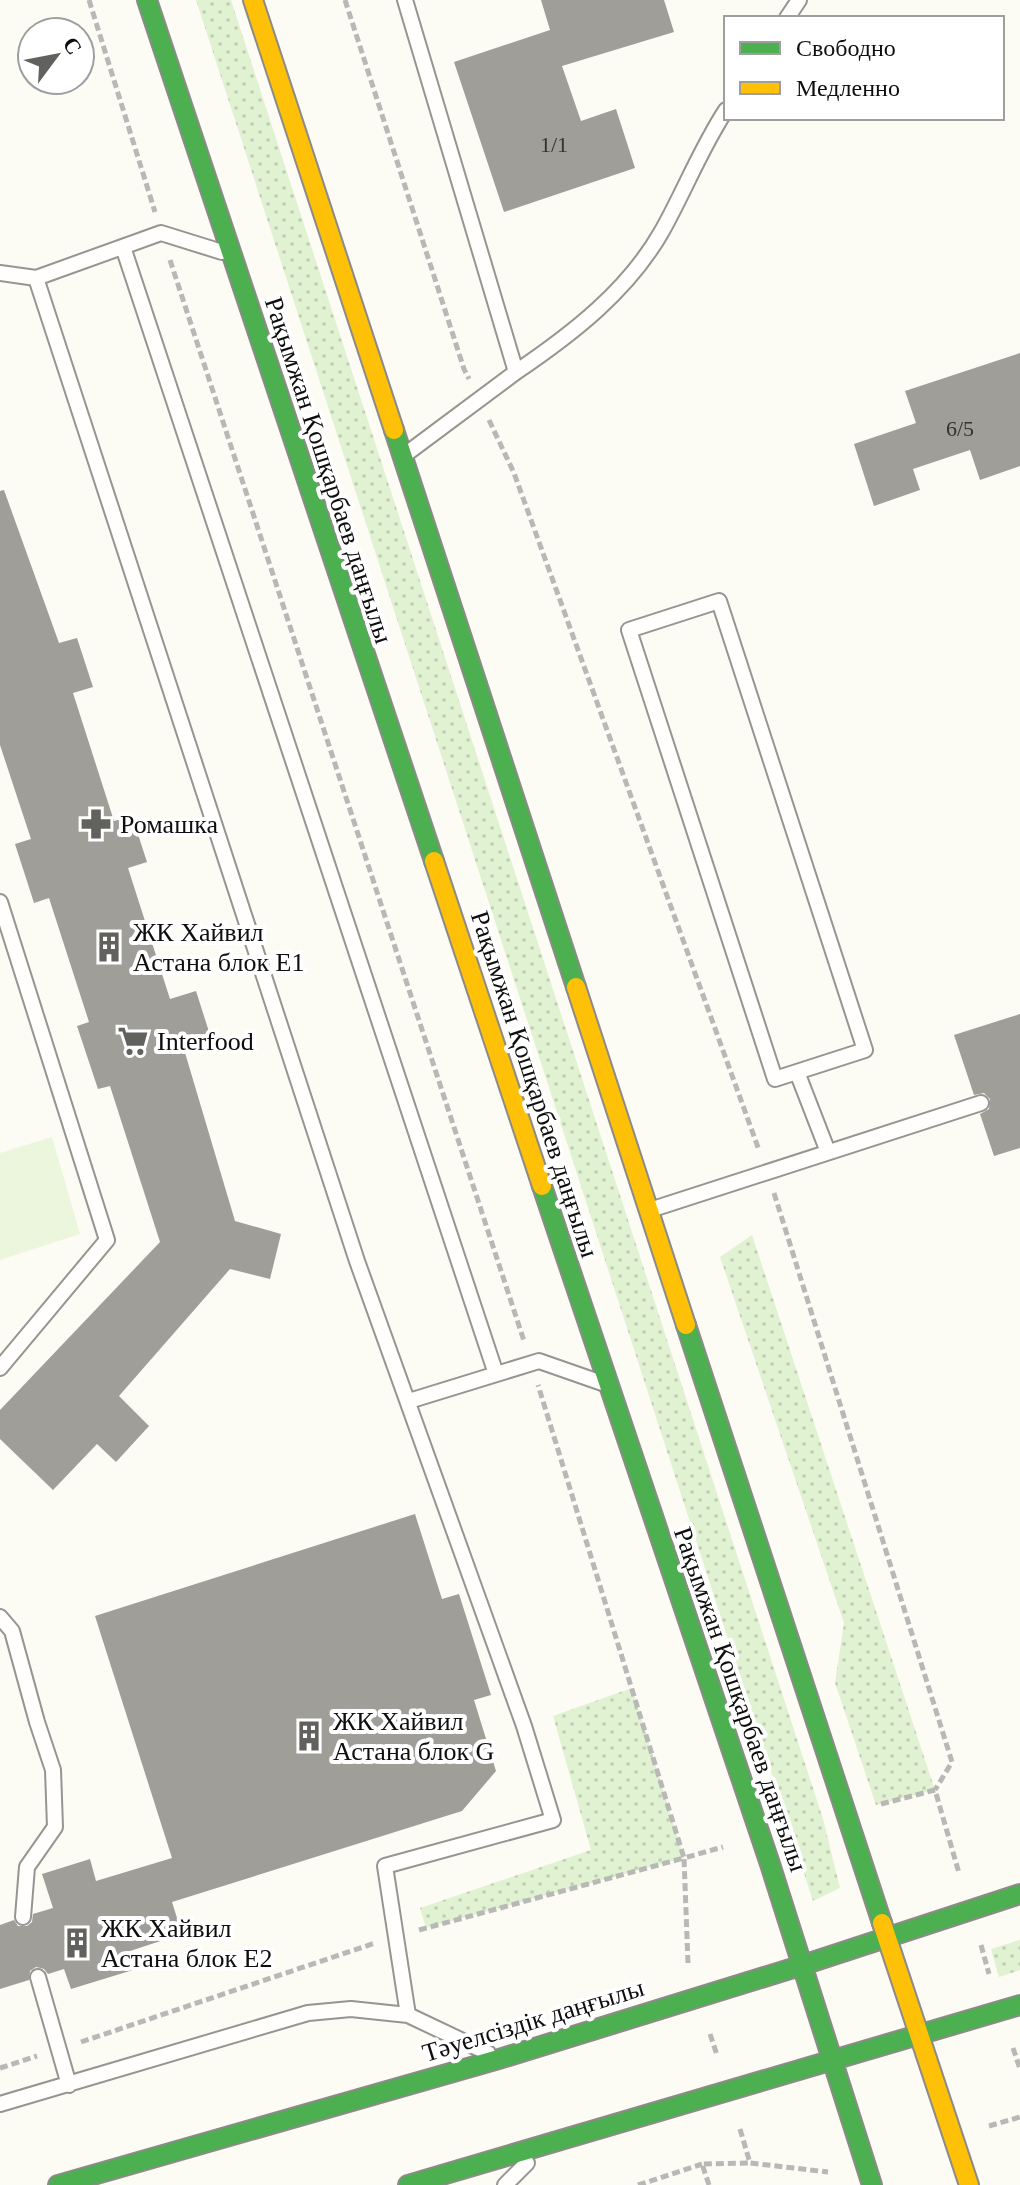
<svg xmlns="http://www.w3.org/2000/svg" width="1020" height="2185" viewBox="0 0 1020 2185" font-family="'Times New Roman',serif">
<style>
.grass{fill:url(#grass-dots)}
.pitch{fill:#ecf6dd}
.building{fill:#9f9e99}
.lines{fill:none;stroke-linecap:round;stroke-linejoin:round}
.lane-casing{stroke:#959592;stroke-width:18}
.fast-casing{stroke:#8c8b88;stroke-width:22}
.slow-casing{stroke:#8c8b88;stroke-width:22}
.path{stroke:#b8b8b7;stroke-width:5;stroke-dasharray:8 4;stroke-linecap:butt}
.lane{stroke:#fffefd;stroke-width:14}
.fast{stroke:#4caf50;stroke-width:18}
.slow{stroke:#ffc107;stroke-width:18}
.labels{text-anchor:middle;stroke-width:8;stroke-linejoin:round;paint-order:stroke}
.number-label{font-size:22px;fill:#323231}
.street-label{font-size:26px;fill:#0e0e0e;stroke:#fff}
.poi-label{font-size:26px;fill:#0e0e0e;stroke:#fff;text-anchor:start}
</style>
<defs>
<pattern id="grass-dots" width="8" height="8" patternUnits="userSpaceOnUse" patternTransform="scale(2)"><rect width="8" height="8" fill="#e1f2d3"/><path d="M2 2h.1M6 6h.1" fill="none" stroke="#c0ceb4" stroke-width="1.8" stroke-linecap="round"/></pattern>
</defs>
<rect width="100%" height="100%" fill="#fcfbf4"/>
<path class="grass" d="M196,0H231L823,1819L840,1888L813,1901Z
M752,1235L935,1790L876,1805L835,1683L844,1623L720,1257Z
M632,1688L684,1858L426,1928L420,1908L591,1850L553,1716Z
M1020,1940V1970L999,1977L991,1949Z"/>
<path class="pitch" d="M52,1137L80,1234L0,1260V1153Z"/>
<path class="building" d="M541,0H664L674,32L562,66L581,121L616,109L635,168L504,212L454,62L550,30Z
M1020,353V466L980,480L970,450L913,469L920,490L874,506L854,444L916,423L905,391Z
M4,490L59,643L77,638L93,687L73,693L114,821L132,816L147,862L128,868L170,999L196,991L211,1038L183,1046L235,1221L281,1234L270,1279L230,1269L119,1396L149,1426L116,1462L97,1444L53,1490L0,1439V1410L160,1242L110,1086L98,1089L77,1026L89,1022L49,898L34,903L15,844L31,839L0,745V491Z
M1020,1014V1148L994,1156L980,1114L989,1109L990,1099L984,1093L974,1095L954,1035Z
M415,1514L442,1599L459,1594L491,1695L474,1700L496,1771L462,1811L172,1902L182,1934L127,1952L133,1970L71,1989L64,1969L48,1974L44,1969L36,1967L30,1971L29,1980L0,1989V1925L14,1920L18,1926H27L32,1922L33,1914L53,1908L42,1874L90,1859L96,1881L172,1858L95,1616Z"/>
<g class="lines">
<g class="lane-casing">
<path id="lane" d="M405,0L516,372L406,454
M787,18L799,0
M123,247L496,1374
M222,252L161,233L36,278L357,1261L524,1726L553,1820L385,1866L408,2015
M0,273L36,278
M516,372C572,334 628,291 662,231C684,192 701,148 726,110
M719,601L865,1050L775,1079L629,630Z
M0,902L107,1240L0,1368
M797,1072L828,1152
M653,1209L981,1103
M409,1401L539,1361L602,1383
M0,1617L12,1631L37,1722L53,1770L55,1827L27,1867L23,1917
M38,1977L69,2085
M0,2104L308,2013L351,2009L408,2015L488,2053
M505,2185L527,2163"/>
</g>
<g class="fast-casing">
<path id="fast" d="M147,0L434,861
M394,430L576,987
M542,1186L770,1864L872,2185
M686,1325L882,1923
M58,2185L499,2059L803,1965L1020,1894
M408,2185L1020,2005"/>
</g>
<g class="slow-casing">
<path id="slow" d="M253,0L394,430
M434,861L542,1186
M576,987L686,1325
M882,1923L969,2185"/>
</g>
<path class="path" d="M89,0L155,212
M345,0L464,369L469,379
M170,260L524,1341
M489,420L514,473L759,1150
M774,1193L952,1762L935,1790
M881,1804L935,1790L959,1873
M419,1930L684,1858L538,1385
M981,1945L989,1974
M688,1963L684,1858L723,1847
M710,2034L717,2055
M81,2042L375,1943
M1013,2048L1020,2069
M0,2068L37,2056
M989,2126L1020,2117
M740,2129L750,2163L828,2172
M638,2185L702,2164
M709,2185L702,2164L750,2163"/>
<use href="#lane" class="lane"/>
<use href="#fast" class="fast"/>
<use href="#slow" class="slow"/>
</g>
<defs>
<g id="pharmacy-bare" transform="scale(2.4)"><path d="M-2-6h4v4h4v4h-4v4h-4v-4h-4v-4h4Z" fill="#61615e" stroke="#fff" stroke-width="2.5" paint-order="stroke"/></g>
<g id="building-bare" transform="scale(2.4)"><path d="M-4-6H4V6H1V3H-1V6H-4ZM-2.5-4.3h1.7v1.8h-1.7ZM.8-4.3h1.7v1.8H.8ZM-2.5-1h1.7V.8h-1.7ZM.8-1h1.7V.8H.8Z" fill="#61615e" stroke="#fff" stroke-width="2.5" paint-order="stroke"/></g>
<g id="supermarket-bare" transform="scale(2.4)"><path d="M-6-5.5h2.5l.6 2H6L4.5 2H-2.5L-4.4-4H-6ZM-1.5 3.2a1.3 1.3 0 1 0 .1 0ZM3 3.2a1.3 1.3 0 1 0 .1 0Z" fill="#61615e" stroke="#fff" stroke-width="2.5" paint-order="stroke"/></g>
</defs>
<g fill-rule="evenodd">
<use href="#pharmacy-bare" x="96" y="824"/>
<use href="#building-bare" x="109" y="947"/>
<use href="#supermarket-bare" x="133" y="1041"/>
<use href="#building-bare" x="309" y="1736"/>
<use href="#building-bare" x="77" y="1943"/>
</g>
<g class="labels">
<g class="number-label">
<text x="554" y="152">1/1</text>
<text x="960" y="436">6/5</text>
</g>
<g class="street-label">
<text transform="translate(329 470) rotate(72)" y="9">Рақымжан Қошқарбаев даңғылы</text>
<text transform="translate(535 1084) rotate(72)" y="9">Рақымжан Қошқарбаев даңғылы</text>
<text transform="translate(741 1699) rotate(71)" y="9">Рақымжан Қошқарбаев даңғылы</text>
<text transform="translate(533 2020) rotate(-17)" y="9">Тәуелсіздік даңғылы</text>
</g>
<g class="poi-label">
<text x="120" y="833">Ромашка</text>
<text x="133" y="941">ЖК Хайвил<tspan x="133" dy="30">Астана блок E1</tspan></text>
<text x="157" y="1050">Interfood</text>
<text x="333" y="1730">ЖК Хайвил<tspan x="333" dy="30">Астана блок G</tspan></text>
<text x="101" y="1937">ЖК Хайвил<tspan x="101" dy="30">Астана блок E2</tspan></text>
</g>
</g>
<rect x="724" y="16" width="280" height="104" fill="#ffffff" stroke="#9f9f9f" stroke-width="2"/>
<rect x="740" y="42" width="40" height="12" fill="#4caf50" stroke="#9f9f9f" stroke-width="2"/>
<text x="796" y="56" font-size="24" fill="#0e0e0e">Свободно</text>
<rect x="740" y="82" width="40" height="12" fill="#ffc107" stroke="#9f9f9f" stroke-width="2"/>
<text x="796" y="96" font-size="24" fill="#0e0e0e">Медленно</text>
<g transform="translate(56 56) rotate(58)"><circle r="38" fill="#ffffff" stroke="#9f9f9f" stroke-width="2"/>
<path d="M0-6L14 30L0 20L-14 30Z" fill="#61615e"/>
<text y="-12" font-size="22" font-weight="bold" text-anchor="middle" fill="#0e0e0e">С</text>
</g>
</svg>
